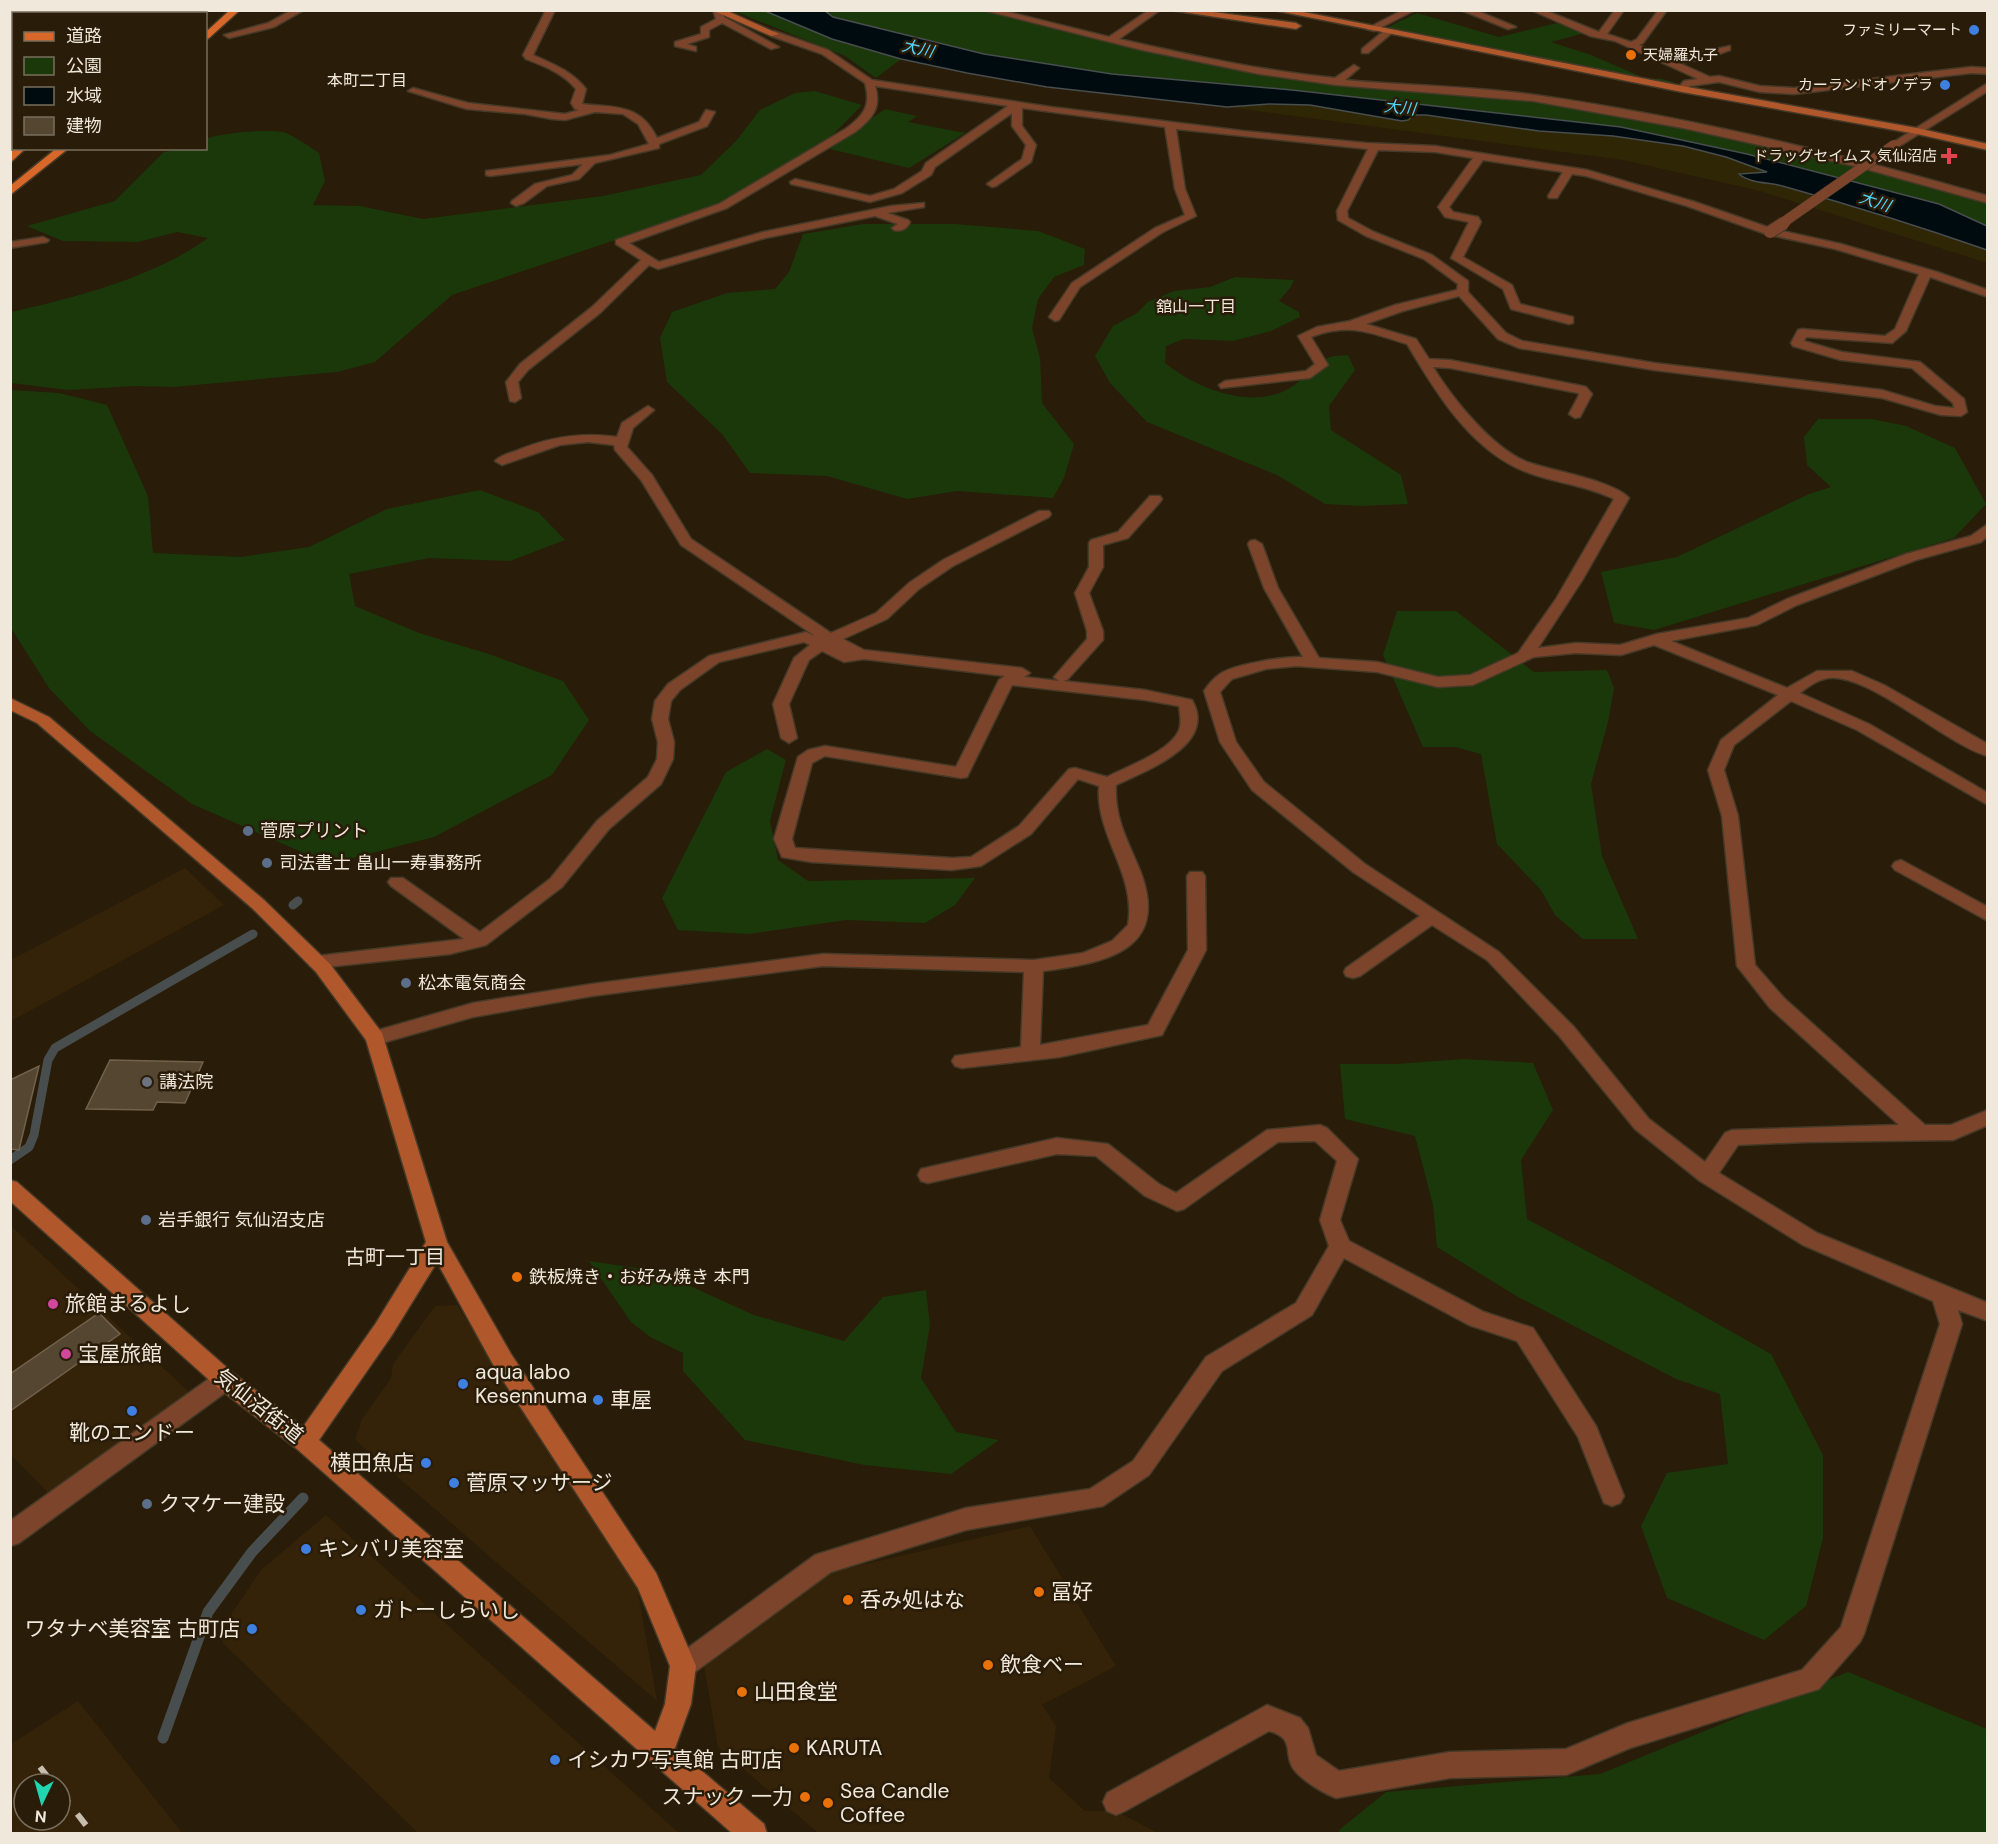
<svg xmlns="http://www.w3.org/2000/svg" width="1998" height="1844" viewBox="0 0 1998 1844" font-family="'DM Sans','Noto Sans JP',sans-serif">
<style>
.built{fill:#342308;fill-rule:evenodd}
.green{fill:#1b380b}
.sand{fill:#2e2605}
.water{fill:#000b10;stroke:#484d4d;stroke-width:1.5}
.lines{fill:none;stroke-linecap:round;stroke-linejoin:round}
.stream-far1{stroke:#484d4d;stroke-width:9}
.stream{stroke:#484d4d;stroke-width:11}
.building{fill:#554632;stroke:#71614d;stroke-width:1.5}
.street-casing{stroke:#453927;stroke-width:3}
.secondary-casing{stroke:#453927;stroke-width:3}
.primary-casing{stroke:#453927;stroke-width:3}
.street{fill:#7c452b;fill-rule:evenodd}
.secondary{fill:#b0582c;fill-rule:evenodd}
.primary{fill:#d8672a;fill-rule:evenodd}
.rail{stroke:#c7bdaf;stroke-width:6;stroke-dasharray:14 14;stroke-linecap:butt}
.street-bridge-far1-casing{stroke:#453927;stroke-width:11;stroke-linecap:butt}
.street-bridge-casing{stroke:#453927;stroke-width:14;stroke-linecap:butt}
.street-bridge-far1{stroke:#7c452b;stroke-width:10}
.street-bridge{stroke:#7c452b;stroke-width:12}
.shop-dot{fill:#3f7fe0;stroke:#291c09;stroke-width:2}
.food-dot{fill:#e8710a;stroke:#291c09;stroke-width:2}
.health-dot{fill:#e0444e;stroke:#291c09;stroke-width:2}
.service-dot{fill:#5c6f8a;stroke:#291c09;stroke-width:2}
.worship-dot{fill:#6b7280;stroke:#291c09;stroke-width:2}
.hotel-dot{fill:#d1479c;stroke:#291c09;stroke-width:2}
.labels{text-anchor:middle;stroke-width:5;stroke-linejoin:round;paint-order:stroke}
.far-poi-label{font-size:15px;fill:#f1e8dc;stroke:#291c09;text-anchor:end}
.far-water-label{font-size:16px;font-style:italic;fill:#51d6fe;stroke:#291c09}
.far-neighbourhood-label{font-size:16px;fill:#f1e8dc;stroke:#291c09}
.poi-label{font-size:18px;fill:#f1e8dc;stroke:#291c09;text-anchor:start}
.neighbourhood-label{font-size:20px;fill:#f1e8dc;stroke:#291c09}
.near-poi-label{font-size:21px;fill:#f1e8dc;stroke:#291c09;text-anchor:start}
.near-street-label{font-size:21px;fill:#f1e8dc;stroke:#291c09}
</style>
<rect width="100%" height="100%" fill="#291c09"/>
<path class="built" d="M185,868L224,905L11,1021V960Z
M10,1225L190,1393L49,1494L11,1455Z
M457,1305L637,1586L657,1701L355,1440L362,1419L391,1378L393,1364L435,1306Z
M326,1515L546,1714L679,1833H418L222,1642L232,1613L261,1570Z
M1030,1526L1116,1666L1042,1705L1056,1726L1049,1778L1085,1811H1116L1158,1833H818L718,1747L703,1660L831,1572Z
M78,1701L182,1833H11V1744ZM24,1784H60V1820H24Z"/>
<path class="green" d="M726,11H765L832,39L901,59L876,78L845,56L739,13Z
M825,11H984L1159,50L1295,77L1536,99L1827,157L1987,201V226L1939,204L1747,154L1621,127L1292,90L1112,74L984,54L833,17Z
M1417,13L1499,37L1557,23L1585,33L1551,42L1591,55L1651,81L1659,78L1676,83L1675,86L1435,40L1381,33L1390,26Z
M815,91L862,105L817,151L759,180L716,206L452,295L375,362L337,372L173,387L135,386L69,390L11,383V312C74,298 155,277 208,238L177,232L138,242L63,241L27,226L115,201L164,152L181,149L206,148V139C218,133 274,128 286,133C298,138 309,147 319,153L325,181L313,205L360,206L423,219L603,196L701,175L736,141L760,110L795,93Z
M885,109L917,116L908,122L965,133L909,168L830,149Z
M863,224H955L1038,231L1085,249L1084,265L1054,277L1038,299L1032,328L1040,358L1042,403L1074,444L1064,478L1053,498L957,491L907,499L827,476L750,473L722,434L667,382L660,338L672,312L727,293L775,289L789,272L803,234Z
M1235,277L1294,280L1290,288L1279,301L1299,312L1300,317L1271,331L1233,341L1184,339L1166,346L1165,363C1197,389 1255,412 1293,386C1305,377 1317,363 1330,357C1335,355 1343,356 1348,355L1355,370L1329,406L1331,430L1401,475L1408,504L1362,506L1325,504L1277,475L1147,422L1110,383L1095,356L1113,326L1137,313L1148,302L1174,291L1210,287Z
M11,390L59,393L107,405L148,496L153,553L241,557L309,547L387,509L480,490L538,512L565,540L510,561L429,558L349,574L355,606L419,633L489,654L563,681L589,720L552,775L434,837L329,864L192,804L90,731L49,688L11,628Z
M1818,419H1872L1906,426L1955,448L1986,504L1954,538L1654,630L1614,623L1601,572L1677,557L1809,494L1831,487L1807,465L1804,437Z
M1397,611H1456L1534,672L1607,670L1614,688L1608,722L1591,784L1602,856L1638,939H1583L1555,915L1541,890L1497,844L1481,754L1455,747H1423L1383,655Z
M767,749L786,760L770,821L778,860L808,881L975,878L955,905L925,923L846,920L749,934L678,930L662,898L726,772Z
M1464,1059L1533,1063L1553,1110L1521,1160L1527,1219L1624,1271L1771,1354L1823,1455V1538L1806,1606L1764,1640L1667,1598L1641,1526L1667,1473L1728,1464L1720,1394L1676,1379L1518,1297L1437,1247L1433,1205L1415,1136L1345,1119L1340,1064H1396Z
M589,1261L657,1271L754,1315L844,1341L883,1297L926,1290L930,1325L921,1378L956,1432L999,1440L951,1474L864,1465L745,1440L683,1371V1353L650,1337L631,1322Z
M1848,1672L1987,1729V1833L1340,1834L1339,1830L1386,1792L1600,1774Z"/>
<path class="sand" d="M1269,104L1310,105L1402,121L1408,120L1414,115H1426L1539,131L1613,136L1683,146L1726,157L1769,172L1739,174L1744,178L1780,185L1859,208L1987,250V263L1760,191L1623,160L1227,107Z"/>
<path class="water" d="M765,11H825L833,17L984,54L1112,74L1292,90L1621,127L1747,154L1939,204L1987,226V250C1921,227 1854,206 1786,187C1772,182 1750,184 1739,174L1767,172L1726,157L1683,146L1613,136L1539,131L1426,115H1414L1408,120L1402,121L1310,105L1269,104L1227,107L1047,87L967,73L901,59L832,39Z"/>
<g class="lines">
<path class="stream-far1" d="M293,905L298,901
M10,1160L29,1147L34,1135L48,1060L55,1048L253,934"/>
<path class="stream" d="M163,1738L208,1612L252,1552L303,1498"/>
</g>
<path class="building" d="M110,1060L203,1062L185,1103L157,1102L153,1110L86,1109Z
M39,1066L19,1150L10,1149V1080Z
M99,1313L120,1334L10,1411V1374Z"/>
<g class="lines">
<g class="street-casing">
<path id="street" d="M292,10H304L274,27L229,38L224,35L268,23Z
M546,10H555L533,55C553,64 572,71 586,89L582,104C615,108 640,103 657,138L699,122L706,110L715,112L707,126L659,144V148L595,163L579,179L547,186L524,203L516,206L511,203L512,201L535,184L572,175L583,164L490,176L486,175V171L610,155L649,144L638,124L623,114L595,112L565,120L552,119L525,114L467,109L408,91L413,88L468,103L565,114L579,110L575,109L571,103L576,89C563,73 544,66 526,59L523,55Z
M713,10H721L724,17L779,47L771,49L722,23L709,30V37L687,44L696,47V51L675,46V42L701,34V27L716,19Z
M983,10H1000L1109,37L1149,10H1160L1119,39C1190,55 1262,71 1335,78L1354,65L1359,68L1345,80C1408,86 1472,86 1535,95C1688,117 1840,153 1988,196V203L1855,166L1683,128L1533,101L1336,85L1259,74L1142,50Z
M1403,10H1415L1374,31L1366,29Z
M1461,10H1475L1516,27L1508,29Z
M1531,10H1544L1599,32L1615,10H1624L1607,34L1631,42L1637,39L1657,12L1654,10H1667L1643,43L1639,45L1670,59L1730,46V50L1708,58L1679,63L1710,77L1719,76L1760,86L1794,88L1971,67L1988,68V74L1971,73L1794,94L1760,92L1719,82L1690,86L1682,92L1677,89L1684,81L1698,79L1615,41L1590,36Z
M1385,30L1393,32L1368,53H1362V49Z
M774,31L828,50L872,80L1051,107L1243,131L1366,143L1435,146L1587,170L1695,202L1773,229L1841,244L1937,272L1988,290V297L1930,277L1906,331L1892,343L1806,337L1804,341L1842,352L1920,362L1964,399L1967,412L1961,416L1941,415L1882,398L1654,370L1519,348L1498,339L1459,296L1403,311L1366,324L1416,339L1429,359L1450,360L1582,386L1586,387L1592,394L1580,417L1575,418L1569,414L1579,395L1578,393L1450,368L1433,367C1452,398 1494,451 1530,463C1553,471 1614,481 1629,498L1583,579L1538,648L1576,643L1620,645L1657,634L1748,618L1787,599L1906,554L1971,536L1988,524V536L1981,542L1916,560L1797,605L1757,625L1671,641L1787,688L1817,671H1852L1884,685L1988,744V756C1947,746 1863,667 1824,679C1816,681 1806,688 1800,693L1869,724L1988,793V805L1857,730L1791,701L1734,745L1724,770L1738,816L1755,965L1784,998L1925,1125H1951L1988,1110V1125L1953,1140L1805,1142L1738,1145L1719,1173L1817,1233L1988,1303V1321L1958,1310L1962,1324L1864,1634L1860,1642L1819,1689L1630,1748L1566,1775L1450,1778L1336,1798C1323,1793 1305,1782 1296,1772C1281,1756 1298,1739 1269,1731L1125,1811L1116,1815L1107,1811L1103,1802L1107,1793L1267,1705L1300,1718L1308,1728L1316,1755L1339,1771L1450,1752L1566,1749L1628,1723L1802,1670L1841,1627L1940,1324L1933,1301L1803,1245L1700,1181L1635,1129L1560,1037L1487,960L1432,925L1360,976L1353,978L1346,976L1344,972L1346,968L1420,916L1353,872L1252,790L1220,742L1204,691C1208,685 1214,678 1220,674C1234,664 1286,656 1303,657L1264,588L1248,544L1250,541L1255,540L1262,544L1278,588L1319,658L1377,662L1438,677L1470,675L1518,653L1556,599L1614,499C1583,484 1546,482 1517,468C1467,444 1435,391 1407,344C1371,333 1349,322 1311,337L1328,365L1310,378L1221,388L1219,385L1225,381L1306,371L1315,364L1298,336L1317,327L1350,321L1395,305L1457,290L1458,284L1424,259L1366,236L1338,220L1337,211L1368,149L1176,129L1185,189L1196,216L1163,232L1080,287L1059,320L1055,321L1049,317L1072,283L1155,228L1185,215L1175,189L1165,127L1022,108V126L1036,145L1031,162L996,186L992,187L987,184L1022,159L1026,145L1012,126V113L935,167L931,175L902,193L870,202L791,184L790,182L795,179L870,196L894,189L922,171L926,163L1008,106L875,86C882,108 872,119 855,132L727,208L629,243L659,262L763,232L891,206L924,203V207L887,213L908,220L910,222C907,229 901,232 894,230L892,228L898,224L875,216L765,238L658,269L649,265L600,313L528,370L518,382L521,398L515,402L510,401L506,382L520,364L592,307L641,260L616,244V240L719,204L847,128C865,114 871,105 865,83L822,54L771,36V32ZM1378,150L1435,152L1473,158L1438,207L1445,217L1469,222L1451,258L1503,289L1511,309L1569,324L1573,323V317L1520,304L1512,285L1463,257L1481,222L1478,217L1453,212L1449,207L1483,160L1563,172L1548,196L1549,198H1557L1572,174L1586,176L1687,206L1766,234L1835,249L1919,274L1895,329L1885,336L1802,329L1798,330L1791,343L1793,346L1841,360L1912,368L1953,403L1954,408L1935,406L1882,390L1654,363L1522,341L1506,333L1468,292V281L1432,255L1374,232L1348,218L1347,211ZM1654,645L1778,695L1721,740L1708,770L1722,816L1737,966L1770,1008L1899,1125L1732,1130L1725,1133L1705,1162L1649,1119L1574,1027L1499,952L1365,864L1264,782L1236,742L1220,692L1232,679L1266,669L1297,666L1377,672L1438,687L1473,685L1534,657L1576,653L1621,655Z
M1988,83V91L1898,147L1889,145Z
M43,237L49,240L47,242L10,248V242Z
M648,406L654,410L633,428L627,447L652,475L691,539L831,633L876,613L909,583L943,560L1039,511H1049L1051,514L1049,517L953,566L919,589L887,619L843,639L864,650L1022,668L1030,673L1024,677L1059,681L1054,677L1087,639V631L1075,593L1089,567V543L1091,540L1118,532L1150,496H1160L1162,499L1160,502L1128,538L1103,545V567L1089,593L1103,631V640L1067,680L1063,681L1145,690L1192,700C1218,745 1145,771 1116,785C1114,819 1129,843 1141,873C1170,952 1103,963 1043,971L1040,1045L1148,1025L1188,950L1187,876L1190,872H1202L1205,876L1206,950L1162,1035L1060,1057L962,1068L955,1066L952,1061L955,1056L1021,1047L1024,972L823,966L592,996L473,1017L375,1045L368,1043L365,1038L368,1033L473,1003L592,984L823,954L1034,960L1083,953L1112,941L1128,925C1137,874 1095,836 1099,786L1078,779L1031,834L981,866L952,870L811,862L782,857L774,839L798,757L808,750L825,746L956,767L999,680L1005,676L864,659L844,662L822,651L809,660L789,704L797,738L789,743L781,738L773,704L794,658L810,645L804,642L719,662L680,690L671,701L668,719L674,742L673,759L661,784L609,829L562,887L486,945L450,954L317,968L310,966L308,962L310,958L317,956L464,939L391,886L388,882L391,878H403L480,932L550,879L597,821L648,777L657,759L658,742L652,719L655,701L668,684L709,656L806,632L815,636L681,545L641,480L615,450L614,445L588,442L560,445L502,465L495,461C500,456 509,453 516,451C549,437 581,432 617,437L622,423ZM1012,685L1145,700L1179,706C1180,714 1182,723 1179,730C1171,751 1126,767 1107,777L1075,768L1069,769L1019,826L971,857L952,858L795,848L792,839L812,763L825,756L961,778L967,777Z
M1901,860L1988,907V921L1895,870L1892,866L1895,862Z
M1320,1125L1327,1128L1358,1159L1340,1220L1349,1241L1484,1312L1533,1328L1596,1426L1624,1496L1620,1503L1612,1506L1604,1503L1578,1437L1517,1341L1469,1325L1344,1258L1312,1315L1222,1371L1149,1475L1103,1506L966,1530L831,1572L692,1674L683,1678L674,1674L670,1666L674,1658L815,1555L966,1508L1090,1489L1133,1461L1206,1357L1296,1303L1329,1246L1320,1220L1337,1161L1315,1141L1278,1142L1184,1209L1177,1211L1145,1196L1096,1156L1057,1154L928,1183L921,1181L918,1175L921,1169L1057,1138L1108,1144L1159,1184L1176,1193L1267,1130Z
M225,1371L233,1373L236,1380L233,1387L19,1543L10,1546V1521L217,1373Z"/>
</g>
<g class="secondary-casing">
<path id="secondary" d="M712,10H725L779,34L771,36Z
M1170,10H1198L1296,23L1301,26L1296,29Z
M1273,10H1293L1682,86L1917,128L1988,144V150L1917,134L1682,92Z
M10,698L49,717L264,900L330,964L382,1033L447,1242L511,1354L656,1573L696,1666L691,1704L675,1748L764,1824L767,1834H733L297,1449L217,1387L10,1201V1180L17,1182L233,1373L303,1427L376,1323L426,1242L366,1040L316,972L252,908L37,723L10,710ZM437,1262L495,1368L638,1588L670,1666L665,1704L655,1731L319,1440L392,1335Z"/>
</g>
<g class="primary-casing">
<path id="primary" d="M230,10H240L209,38L206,39V32Z
M14,85V107L10,106V86Z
M15,148H26L10,163V153Z
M57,148H69L10,195V186Z"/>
</g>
<use href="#street" class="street"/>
<use href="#secondary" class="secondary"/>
<use href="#primary" class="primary"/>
<path class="rail" d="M40,1767L53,1784
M60,1792L93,1834"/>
<g class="street-bridge-far1-casing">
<path id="street-bridge-far1" d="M1781,224L1894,145"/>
</g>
<g class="street-bridge-casing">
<path id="street-bridge" d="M1770,232L1784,223"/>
</g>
<use href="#street-bridge-far1" class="street-bridge-far1"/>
<use href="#street-bridge" class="street-bridge"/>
</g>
<g class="shop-dot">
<circle cx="1974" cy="30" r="6"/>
<circle cx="1945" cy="85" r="6"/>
<circle cx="463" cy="1384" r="6"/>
<circle cx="598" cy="1400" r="6"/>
<circle cx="132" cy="1411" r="6"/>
<circle cx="426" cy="1463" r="6"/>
<circle cx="454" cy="1483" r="6"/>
<circle cx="306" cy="1549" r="6"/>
<circle cx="361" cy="1610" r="6"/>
<circle cx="252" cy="1629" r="6"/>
<circle cx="555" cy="1760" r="6"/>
</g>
<g class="food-dot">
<circle cx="1631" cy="55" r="6"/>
<circle cx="517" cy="1277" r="6"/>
<circle cx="1039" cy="1592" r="6"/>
<circle cx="848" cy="1600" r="6"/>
<circle cx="988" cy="1665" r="6"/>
<circle cx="742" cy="1692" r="6"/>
<circle cx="794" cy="1748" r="6"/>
<circle cx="805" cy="1797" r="6"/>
<circle cx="828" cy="1803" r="6"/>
</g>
<path class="health-dot" d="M1946 147h6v6h6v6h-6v6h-6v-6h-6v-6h6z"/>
<g class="service-dot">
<circle cx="248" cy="831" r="6"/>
<circle cx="267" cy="863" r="6"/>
<circle cx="406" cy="983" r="6"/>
<circle cx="146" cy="1220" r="6"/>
<circle cx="147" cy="1504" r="6"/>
</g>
<circle class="worship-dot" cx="147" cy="1082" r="6"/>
<g class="hotel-dot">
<circle cx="53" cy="1304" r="6"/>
<circle cx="66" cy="1354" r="6"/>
</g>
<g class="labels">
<g class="far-poi-label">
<text x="1962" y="35">ファミリーマート</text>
<text x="1643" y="60" text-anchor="start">天婦羅丸子</text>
<text x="1933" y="90">カーランドオノデラ</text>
<text x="1937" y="161">ドラッグセイムス 気仙沼店</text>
</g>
<g class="far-water-label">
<text transform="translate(918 48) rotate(13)" y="6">大川</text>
<text transform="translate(1400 107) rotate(6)" y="6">大川</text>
<text transform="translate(1875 201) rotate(18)" y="6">大川</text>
</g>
<g class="far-neighbourhood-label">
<text x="367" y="86">本町二丁目</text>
<text x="1196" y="312">舘山一丁目</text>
</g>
<g class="poi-label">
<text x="260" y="837">菅原プリント</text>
<text x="279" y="869">司法書士 畠山一寿事務所</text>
<text x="418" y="989">松本電気商会</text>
<text x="159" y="1088">講法院</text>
<text x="158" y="1226">岩手銀行 気仙沼支店</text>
<text x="529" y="1283">鉄板焼き・お好み焼き 本門</text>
</g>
<g class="neighbourhood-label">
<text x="395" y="1264">古町一丁目</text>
</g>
<g class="near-poi-label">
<text x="65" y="1311">旅館まるよし</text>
<text x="78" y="1361">宝屋旅館</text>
<text x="475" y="1379">aqua labo<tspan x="475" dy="24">Kesennuma</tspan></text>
<text x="610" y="1407">車屋</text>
<text x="132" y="1440" text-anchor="middle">靴のエンドー</text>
<text x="414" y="1470" text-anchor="end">横田魚店</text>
<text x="466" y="1490">菅原マッサージ</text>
<text x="159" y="1511">クマケー建設</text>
<text x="318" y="1556">キンバリ美容室</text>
<text x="1051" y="1599">冨好</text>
<text x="860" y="1607">呑み処はな</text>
<text x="373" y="1617">ガトーしらいし</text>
<text x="240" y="1636" text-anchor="end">ワタナベ美容室 古町店</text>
<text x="1000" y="1672">飲食ベー</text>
<text x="754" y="1699">山田食堂</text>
<text x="806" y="1755">KARUTA</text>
<text x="567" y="1767">イシカワ写真館 古町店</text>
<text x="840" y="1798">Sea Candle<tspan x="840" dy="24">Coffee</tspan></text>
<text x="793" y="1804" text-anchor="end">スナック 一力</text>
</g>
<g class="near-street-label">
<text transform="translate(259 1406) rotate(38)" y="7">気仙沼街道</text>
</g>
</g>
<rect width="1998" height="1844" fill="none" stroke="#f1e8dc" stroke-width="24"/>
<rect x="12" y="12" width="195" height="138" fill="#291c09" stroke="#796e5d" stroke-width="1.5"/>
<rect x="24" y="32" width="30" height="9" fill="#d8672a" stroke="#796e5d" stroke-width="1.5"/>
<text x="66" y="42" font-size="18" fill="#f1e8dc">道路</text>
<rect x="24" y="57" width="30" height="18" fill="#1b380b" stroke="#796e5d" stroke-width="1.5"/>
<text x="66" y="72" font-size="18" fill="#f1e8dc">公園</text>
<rect x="24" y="87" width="30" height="18" fill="#000b10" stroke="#796e5d" stroke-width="1.5"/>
<text x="66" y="102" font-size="18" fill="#f1e8dc">水域</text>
<rect x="24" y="117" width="30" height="18" fill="#554632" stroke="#796e5d" stroke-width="1.5"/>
<text x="66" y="132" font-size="18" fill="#f1e8dc">建物</text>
<g transform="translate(42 1802) rotate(185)"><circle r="28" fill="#291c09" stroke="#796e5d" stroke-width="1.5"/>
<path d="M0-4.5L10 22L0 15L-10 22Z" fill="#21d5b0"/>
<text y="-9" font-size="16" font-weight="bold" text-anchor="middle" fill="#f1e8dc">N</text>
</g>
</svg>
